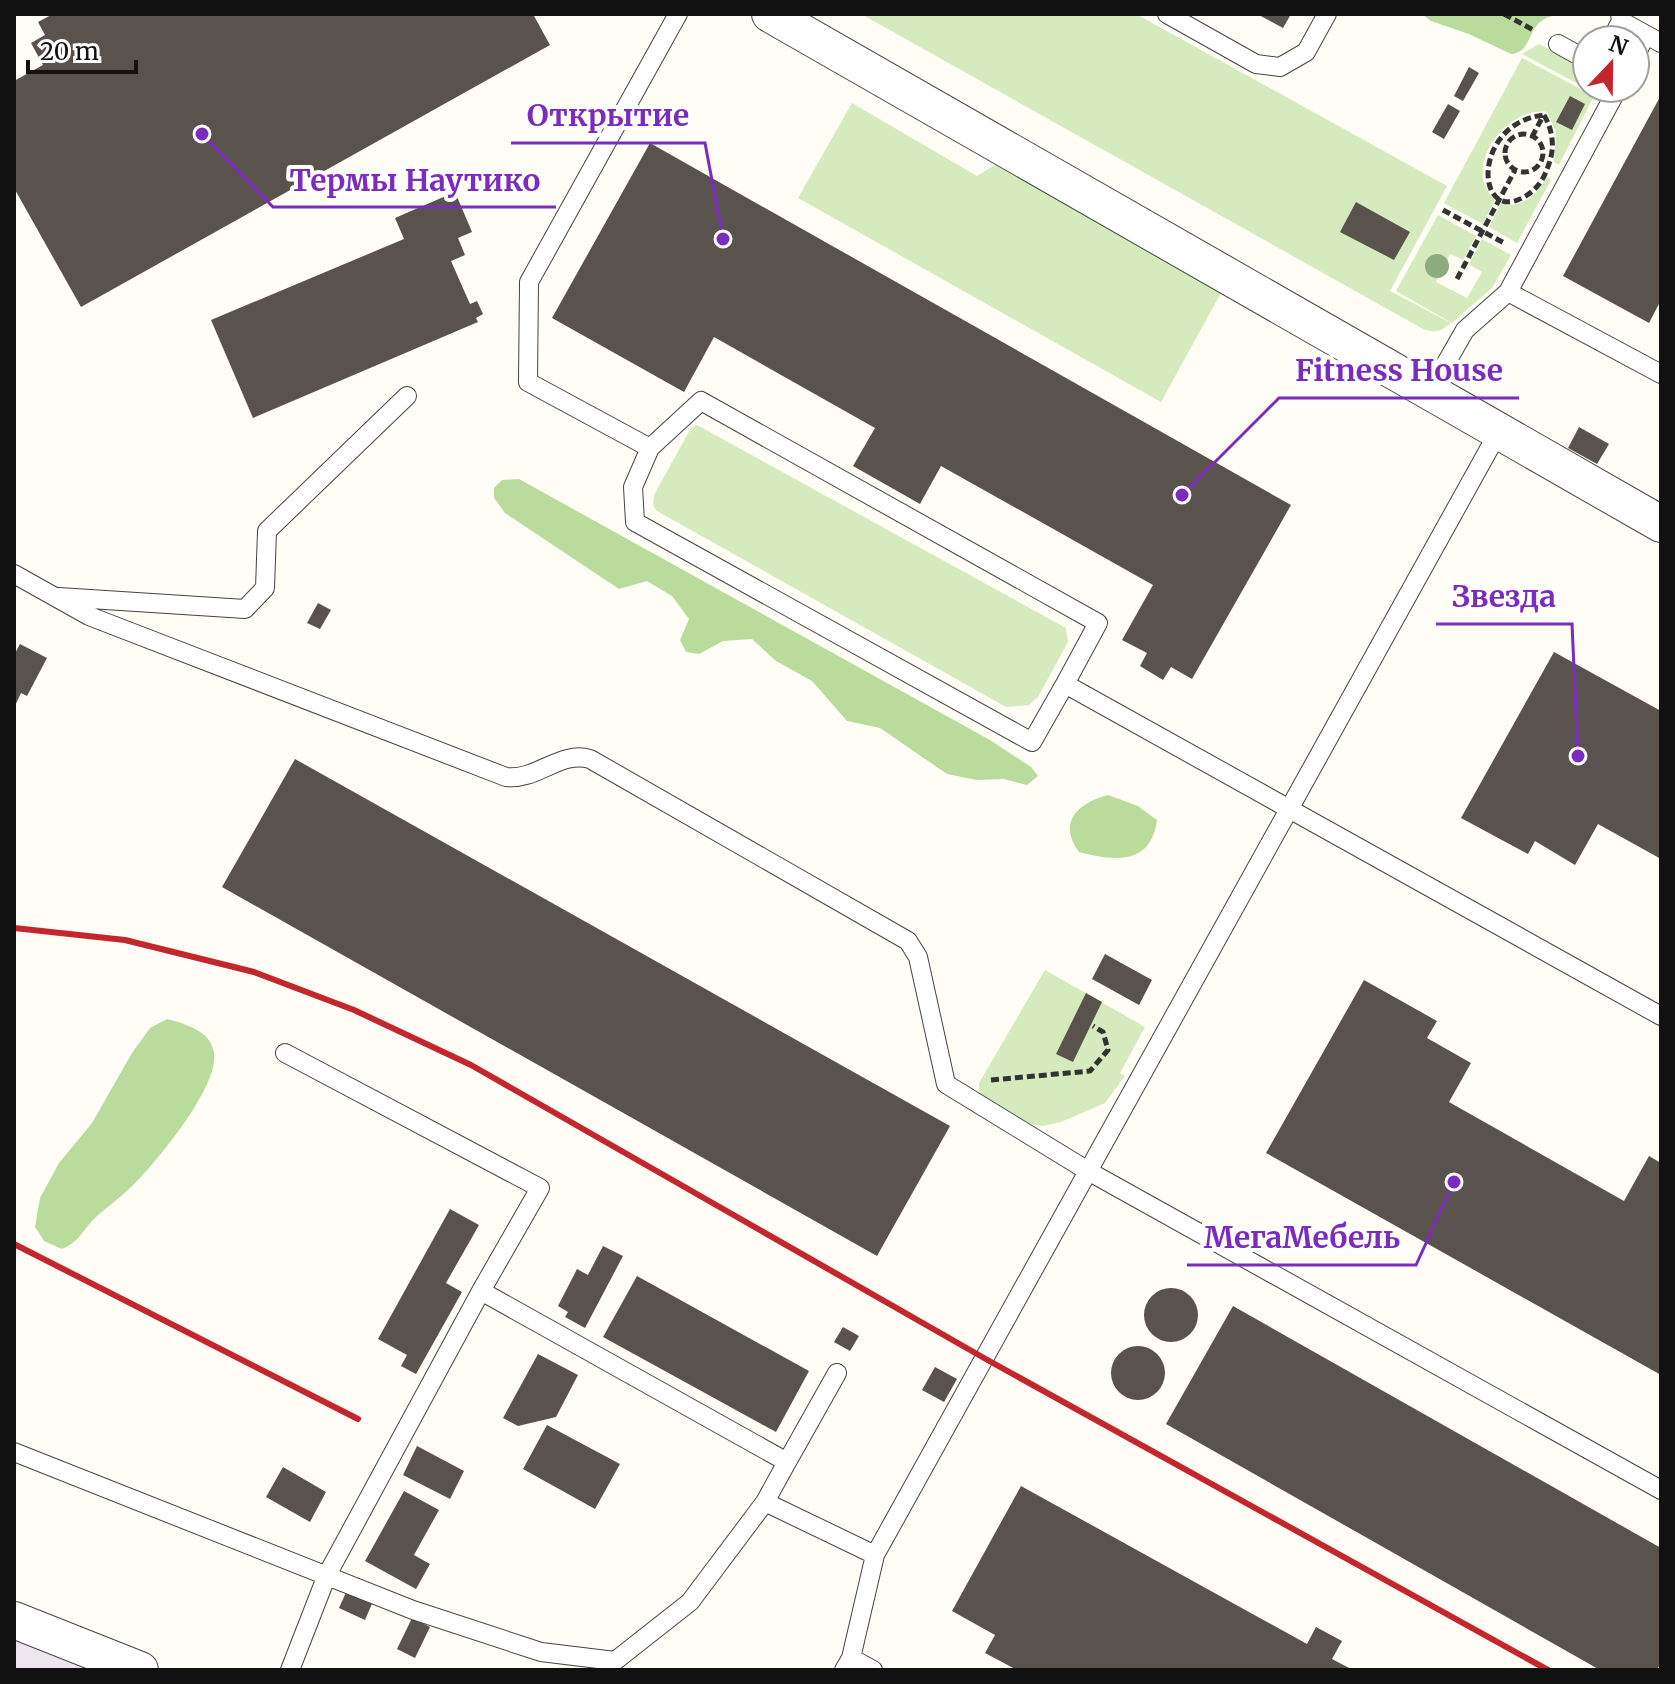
<svg xmlns="http://www.w3.org/2000/svg" width="1675" height="1684" viewBox="0 0 1675 1684" font-family="Merriweather,serif">
<style>
.industrial{fill:#eee6ef}
.green{fill:#d5ebbd}
.forest{fill:#b9dc9c}
.building{fill:#5a524d}
.lines{fill:none;stroke-linecap:round;stroke-linejoin:round}
.service-casing{stroke:#444;stroke-width:20}
.minor-casing{stroke:#444;stroke-width:38}
.path{stroke:#333;stroke-width:5;stroke-dasharray:8 4;stroke-linecap:butt}
.service{stroke:#fff;stroke-width:18}
.minor{stroke:#fff;stroke-width:36}
.rail{stroke:#c4262e;stroke-width:6}
.tree{fill:#8dad7f}
.leader{fill:none;stroke:#7b2cbf;stroke-width:3}
.callout-dot{fill:#7b2cbf;stroke:#fff;stroke-width:3}
.callout-label{font-size:30px;text-anchor:middle;font-weight:bold;fill:#7b2cbf;stroke:#fff;stroke-width:8;stroke-linejoin:round;paint-order:stroke}
</style>
<rect width="100%" height="100%" fill="#fffdf5"/>
<path class="industrial" d="M14,1634L109,1670H14Z"/>
<path class="green" d="M861,14H1136L1447,186L1390,291L1451,323C1441,331 1436,334 1423,329Z
M1539,44L1587,69V88H1595L1593,92L1522,54Z
M1522,58L1594,96L1559,165L1554,162L1556,132L1547,112C1506,106 1460,168 1495,200L1483,224L1444,203Z
M852,103L977,176L998,163L1222,291L1161,402L798,198Z
M1547,177L1551,180L1517,243L1489,227L1501,203C1522,210 1537,194 1547,177Z
M1438,215L1476,236L1463,260L1450,254L1436,282L1467,298L1482,272L1469,264L1482,239L1511,255L1492,288L1452,323L1396,291Z
M697,425L1066,628L1068,642L1038,697L1029,705L1006,707L657,511L653,506L654,495L691,428Z
M1045,970L1145,1027L1120,1073L1125,1076L1105,1103L1061,1122L1043,1126L1021,1123L980,1097L979,1083Z"/>
<path class="forest" d="M1422,14H1558C1552,16 1545,18 1540,22C1527,33 1531,52 1511,54L1469,34L1431,21Z
M519,479L990,740L1031,767L1038,776L1027,785L1004,779L977,780L947,774L880,728L847,721L812,681L776,661L752,639L723,641L699,654L686,652L680,640L689,619L672,596L647,581L619,589L505,513L494,498V488L502,480Z
M1108,795L1138,806L1157,820C1151,866 1114,861 1079,852C1057,822 1078,803 1108,795Z
M167,1019C186,1024 211,1031 214,1053C219,1085 161,1156 139,1179C126,1193 111,1204 97,1216C83,1229 80,1242 62,1249L44,1241L35,1227L40,1198L59,1163L92,1123L132,1053L150,1028Z"/>
<path class="building" d="M53,14H533L550,45L81,307L14,188V81L43,65L31,43L45,35L38,22Z
M1257,14H1291L1283,28Z
M1469,67L1479,73L1463,101L1454,96Z
M1661,95V300L1649,323L1563,276Z
M1570,96L1585,104L1572,130L1556,122Z
M1448,104L1460,111L1444,139L1432,132Z
M650,143L1291,505L1192,679L1171,667L1163,680L1140,666L1147,653L1122,640L1153,585L941,466L920,504L853,466L875,428L714,337L684,392L552,318Z
M455,192L472,232L458,238L465,255L451,261L470,304L477,301L483,314L476,318L478,322L253,418L211,320L404,239L395,218Z
M1356,202L1410,232L1394,260L1340,232Z
M1579,427L1609,444L1597,464L1568,448Z
M318,603L331,610L320,629L307,623Z
M20,644L47,658L27,696L21,693L14,708V655Z
M1554,652L1661,711V859L1598,824L1575,865L1535,841L1528,854L1461,818Z
M295,759L950,1126L877,1256L222,887Z
M1105,954L1152,980L1139,1005L1092,979Z
M1364,980L1437,1021L1427,1038L1471,1063L1449,1102L1624,1201L1649,1156L1661,1163V1375L1266,1153Z
M1086,993L1102,1002L1073,1062L1056,1054Z
M450,1209L479,1225L446,1283L462,1292L416,1374L401,1366L407,1355L378,1339Z
M603,1246L623,1256L585,1328L565,1317L568,1312L558,1306L577,1269L588,1275Z
M637,1276L809,1371L776,1432L603,1337Z
M1144 1315a27 27 0 1 1 54 0a27 27 0 1 1-54 0Z
M1233,1306L1661,1548V1663L1657,1670H1600L1166,1424Z
M843,1327L859,1336L850,1351L834,1342Z
M1111 1373a27 27 0 1 1 54 0a27 27 0 1 1-54 0Z
M538,1354L578,1375L556,1417L518,1426L503,1418Z
M935,1367L957,1379L944,1402L922,1390Z
M547,1425L620,1464L595,1509L523,1469Z
M417,1446L464,1471L450,1499L403,1475Z
M283,1467L326,1492L310,1522L266,1497Z
M1021,1486L1307,1644L1316,1627L1342,1641L1332,1659L1353,1670H1017L985,1653L995,1635L952,1611Z
M404,1491L439,1510L414,1555L430,1564L416,1589L365,1561Z
M348,1588L374,1599L365,1620L339,1608Z
M412,1618L430,1627L415,1658L397,1649Z"/>
<g class="lines">
<g class="service-casing">
<path id="service" d="M678,14L529,282L528,382L650,448L701,401L1098,623L1065,684L1661,1016
M1167,14L1256,64L1280,67L1306,52L1327,14
M1620,14L1621,21L1661,43
M1611,40L1621,21
M1558,44L1587,60
M1635,56L1646,35
M1618,88L1508,292L1661,374
M1430,391L1465,330L1508,292
M650,448L633,487L635,522L1032,742L1065,684
M14,574L89,616L506,777C536,781 561,750 590,759L908,941L918,957L946,1084L1088,1171L1661,1490
M59,597L245,609L265,588L267,531L407,396
M285,1053L540,1188L481,1291
M14,1452L413,1610L541,1652L615,1661L690,1602L765,1502L787,1462L481,1291L327,1575L290,1670
M787,1462L837,1373
M765,1502L875,1555
M851,1658L873,1670
M844,1670L851,1658L875,1555L1499,431"/>
</g>
<g class="minor-casing">
<path id="minor" d="M770,14L1661,524
M14,1620L140,1670"/>
</g>
<path class="path" d="M1504,14L1535,31
M1544,115C1554,132 1555,151 1547,169C1543,181 1535,191 1524,197C1475,225 1471,123 1544,115Z
M1505 153a19 19 0 1 1 38 0a19 19 0 1 1-38 0Z
M1532,137L1543,116
M1443,210L1506,244
M1457,279L1515,170
M991,1080L1090,1071L1108,1050L1103,1032L1093,1026"/>
<use href="#service" class="service"/>
<use href="#minor" class="minor"/>
<path class="rail" d="M14,928L125,940L254,972L354,1010L471,1065L984,1358L1548,1670
M14,1244L358,1419"/>
</g>
<circle class="tree" cx="1437" cy="266" r="12"/>
<path class="leader" d="M723 239L705 143H511M202 134L273 207H556M1182 495L1279 398H1519M1578 756L1572 624H1436M1454 1182L1416 1265H1187"/>
<g class="callout-dot">
<circle cx="723" cy="239" r="8"/>
<circle cx="202" cy="134" r="8"/>
<circle cx="1182" cy="495" r="8"/>
<circle cx="1578" cy="756" r="8"/>
<circle cx="1454" cy="1182" r="8"/>
</g>
<g class="callout-label">
<text x="608" y="126">Открытие</text>
<text x="415" y="191">Термы Наутико</text>
<text x="1399" y="381">Fitness House</text>
<text x="1504" y="607">Звезда</text>
<text x="1302" y="1248">МегаМебель</text>
</g>
<rect width="1675" height="1684" fill="none" stroke="#111111" stroke-width="32"/>
<g transform="translate(1611 64) rotate(22)"><circle r="38" fill="#ffffff" stroke="#a0a0a0" stroke-width="2"/>
<path d="M0-6L14 30L0 20L-14 30Z" fill="#c4262e"/>
<text y="-12" font-size="22" font-weight="bold" text-anchor="middle" fill="#111111">N</text>
</g>
<path d="M28 60v12h108v-12" fill="none" stroke="#111111" stroke-width="4"/>
<text x="40" y="60" font-size="24" fill="#111111" stroke="#ffffff" stroke-width="6" paint-order="stroke">20 m</text>
</svg>
